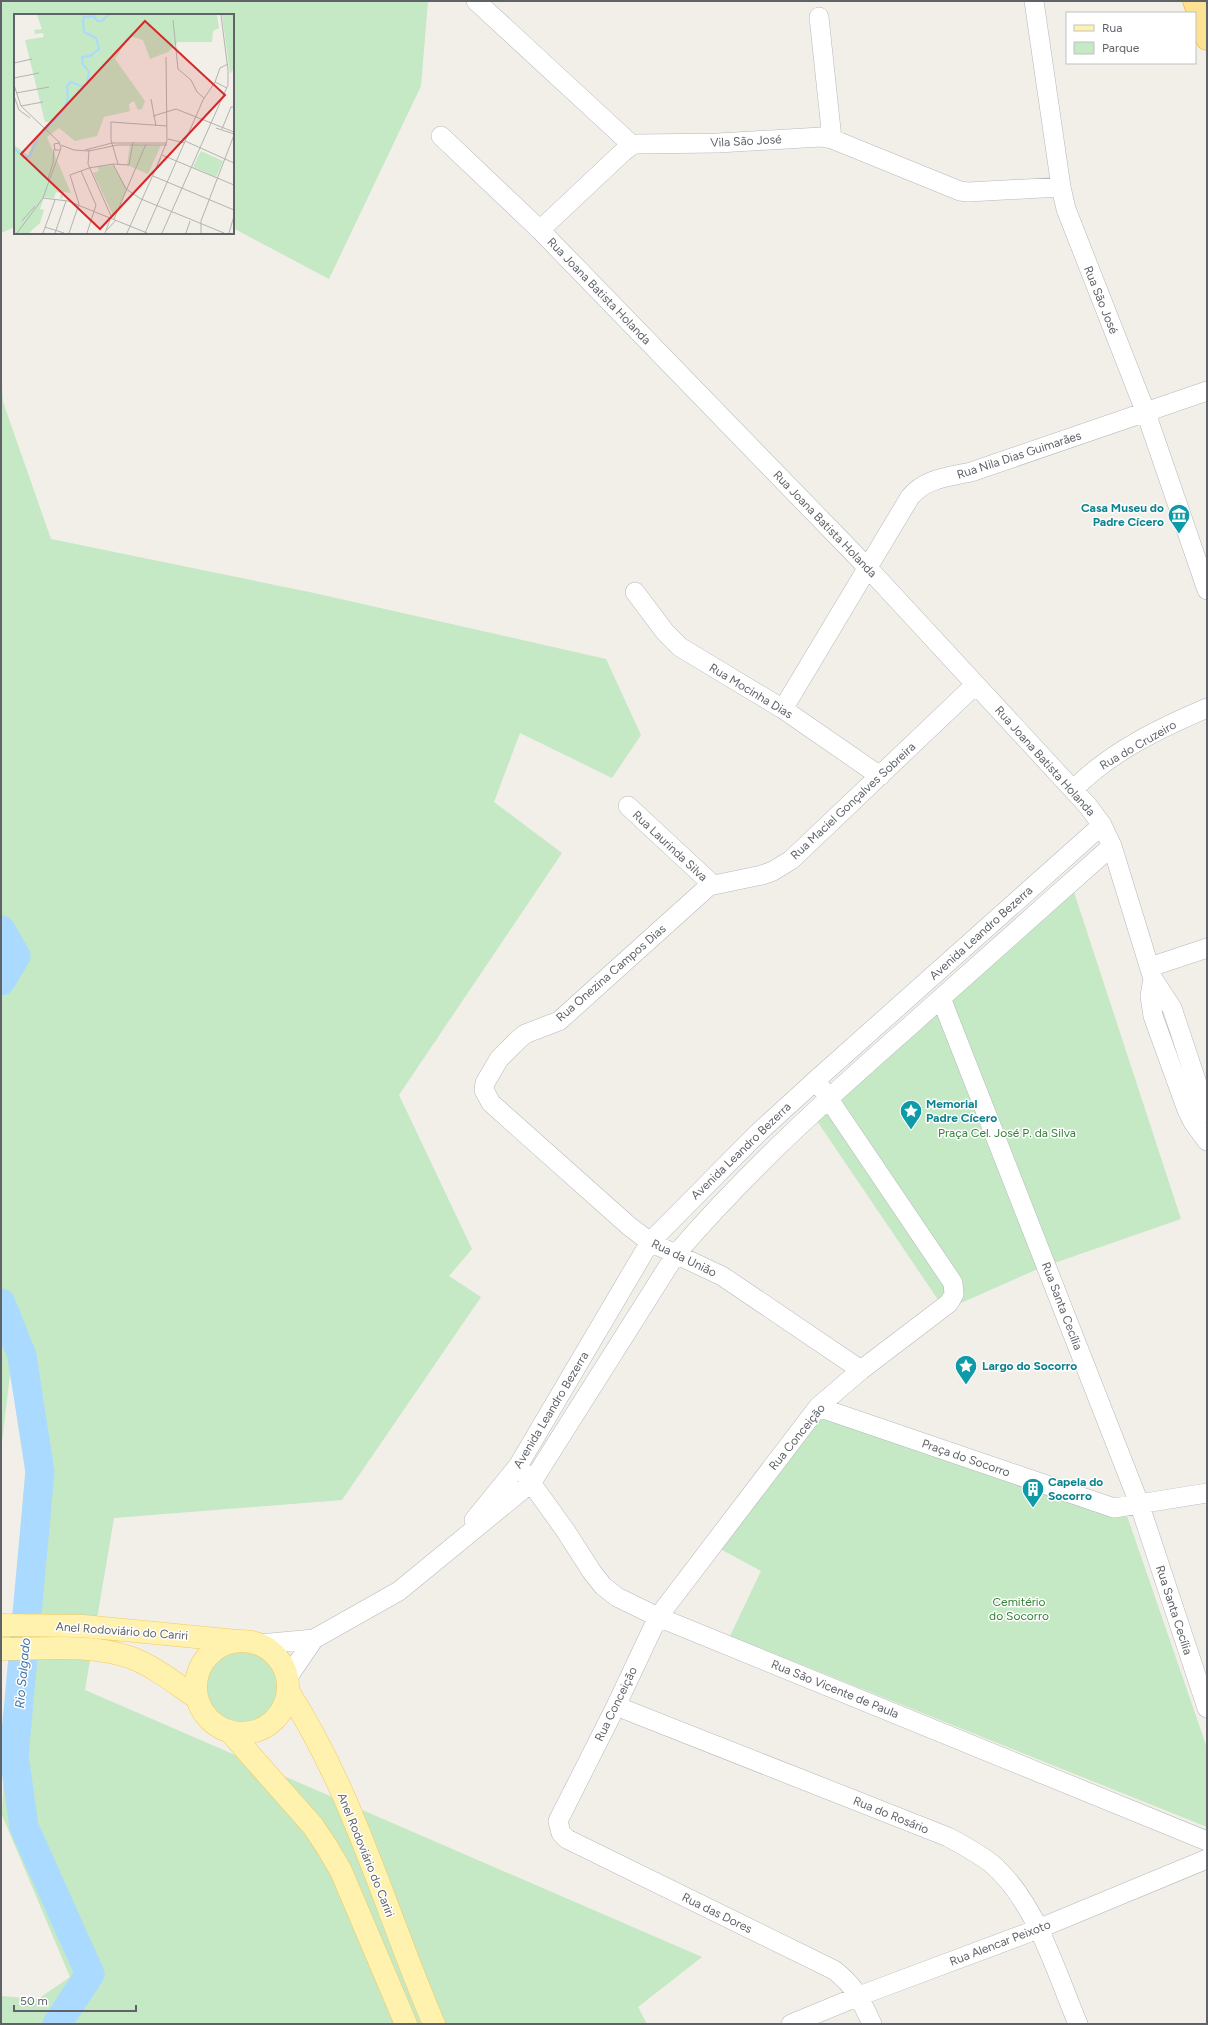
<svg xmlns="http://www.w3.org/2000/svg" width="1208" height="2025" viewBox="0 0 1208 2025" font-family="Figtree,sans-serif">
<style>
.green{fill:#c5e8c5}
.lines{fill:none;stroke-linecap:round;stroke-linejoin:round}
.river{stroke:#aadaff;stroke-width:29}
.minor-casing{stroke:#b5b8bc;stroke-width:20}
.major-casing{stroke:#f2c960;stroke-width:23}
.highway-casing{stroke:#f9ab00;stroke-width:23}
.minor{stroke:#fff;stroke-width:19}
.major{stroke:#fff2af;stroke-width:22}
.highway{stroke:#fde293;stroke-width:22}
.labels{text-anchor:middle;stroke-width:3;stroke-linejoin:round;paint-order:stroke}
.street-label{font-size:12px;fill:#5f6368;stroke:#fff}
.culture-label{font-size:12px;font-weight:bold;fill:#0d838f;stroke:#fff;text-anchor:start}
.park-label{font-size:12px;fill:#348238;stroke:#fff}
.water-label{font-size:13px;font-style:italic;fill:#4174aa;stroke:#fff}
.inset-river{fill:none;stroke:#aadaff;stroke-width:2}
.inset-road{fill:none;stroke:#b3b3b1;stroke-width:1}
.view{fill:#d62828;fill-opacity:0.15;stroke:#d62828;stroke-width:2}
.inset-edge{fill:none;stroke:#5f6368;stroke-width:2}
</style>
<rect width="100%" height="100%" fill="#f1efe8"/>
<path class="green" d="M1,1H428L421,86L329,279L233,228V15H15V227L1,233Z
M1,369L3,402L51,539L314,593L606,659L641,735L612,778L520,733L494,802L562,853L399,1095L472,1249L449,1276L481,1297L342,1500L114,1518L85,1690L702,1957L638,2007L647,2024H1V1996L38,1999L70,1977L2,1815L9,1669L26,1463L10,1374L1,1451Z
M1073,889L1181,1219L1040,1268L945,1310L815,1118Z
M828,1410L1124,1507L1207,1748V1827L730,1636L761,1571L713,1545Z
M201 1689a40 40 0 1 1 80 0a40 40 0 1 1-80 0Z"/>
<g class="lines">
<path class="river" d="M1,930L16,956L1,981
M1,1303L22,1356L40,1472L14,1755L24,1827L90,1974L57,2024"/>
<g class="minor-casing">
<path id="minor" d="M476,1L632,145
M1034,1L1061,187L1066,209L1146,413L1207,590
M819,17L832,139
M441,136L540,230L868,568L1088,806L1102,825L1112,846L1153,979L1172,1008L1207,1113
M540,230L623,152L632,145L638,144L718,143L821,137L832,139L960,191L968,192L1061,187
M635,592L665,632L680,647L783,709L880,776
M783,709L910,497C926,478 948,477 971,472L1207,391
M1074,789C1110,752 1160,728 1207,708
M628,806L713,885
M1150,967L1207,948
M1153,979L1150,996L1153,1016L1187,1110L1193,1122L1207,1141
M941,998L1139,1503L1207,1708
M816,1080L953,1283L954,1294L949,1303L861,1370L818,1407L658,1617L616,1706L558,1821L561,1833L567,1839L834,1970C855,1986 861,2000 872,2024
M861,1370L722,1276L650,1242L629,1226L491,1103L484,1090L485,1083L499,1059L518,1040L525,1034L559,1021L709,886L762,875L773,871L791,860L975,685
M818,1407L1114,1508L1207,1493
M524,1473L565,1530L592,1572L603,1586L617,1597L658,1617L1207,1841
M474,1520L518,1466L650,1242L759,1132L816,1080L1102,825
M259,1644L314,1639L399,1591L532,1482L676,1254C748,1170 829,1097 912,1024C978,965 1045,905 1112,846
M288,1677L314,1639
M616,1706L948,1837C963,1845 978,1853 992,1864C1036,1902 1056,1972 1078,2024
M791,2024L859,1996L1038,1929L1207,1859"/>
</g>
<g class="major-casing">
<path id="major" d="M1,1625L83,1626L237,1641
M196 1687a46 46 0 1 1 92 0a46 46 0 1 1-92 0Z
M1,1649C43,1649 91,1643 132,1658C155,1667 176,1684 197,1698
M288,1691C354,1793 386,1913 434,2024
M230,1732L313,1826L327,1847L341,1871L406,2024"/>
</g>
<g class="highway-casing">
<path id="highway" d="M1194,1L1207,39"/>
</g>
<use href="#minor" class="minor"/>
<use href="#major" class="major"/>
<use href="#highway" class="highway"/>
</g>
<defs>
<g id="museum-pin" transform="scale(1.15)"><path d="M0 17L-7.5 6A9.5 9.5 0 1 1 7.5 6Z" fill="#0f9aa8" stroke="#fff"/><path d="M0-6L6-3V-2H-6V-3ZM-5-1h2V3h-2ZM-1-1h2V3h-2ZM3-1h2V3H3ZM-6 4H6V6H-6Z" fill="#fff"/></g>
<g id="sight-pin" transform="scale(1.15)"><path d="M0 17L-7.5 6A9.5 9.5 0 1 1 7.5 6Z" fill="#0f9aa8" stroke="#fff"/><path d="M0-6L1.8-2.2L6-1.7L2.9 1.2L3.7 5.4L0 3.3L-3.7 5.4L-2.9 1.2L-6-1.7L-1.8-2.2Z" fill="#fff"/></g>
<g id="building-pin" transform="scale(1.15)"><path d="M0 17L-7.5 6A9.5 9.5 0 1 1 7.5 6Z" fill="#0f9aa8" stroke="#fff"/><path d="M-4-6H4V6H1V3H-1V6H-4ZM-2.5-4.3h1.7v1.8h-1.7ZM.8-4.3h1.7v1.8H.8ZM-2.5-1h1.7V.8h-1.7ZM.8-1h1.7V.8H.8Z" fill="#fff"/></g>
</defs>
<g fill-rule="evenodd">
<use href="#museum-pin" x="1179" y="515"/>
<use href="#sight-pin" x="911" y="1111"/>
<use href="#sight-pin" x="966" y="1366"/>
<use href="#building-pin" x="1033" y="1489"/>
</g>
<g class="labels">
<g class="street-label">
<text transform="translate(746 141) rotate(-3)" y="4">Vila São José</text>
<text transform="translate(599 291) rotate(46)" y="4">Rua Joana Batista Holanda</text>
<text transform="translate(1101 300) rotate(68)" y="4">Rua São José</text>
<text transform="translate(1019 455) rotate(-18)" y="4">Rua Nila Dias Guimarães</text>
<text transform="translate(825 524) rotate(46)" y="4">Rua Joana Batista Holanda</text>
<text transform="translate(751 691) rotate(31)" y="4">Rua Mocinha Dias</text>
<text transform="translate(1138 745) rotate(-30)" y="4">Rua do Cruzeiro</text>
<text transform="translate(1045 761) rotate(48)" y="4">Rua Joana Batista Holanda</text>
<text transform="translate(853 801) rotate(-43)" y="4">Rua Maciel Gonçalves Sobreira</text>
<text transform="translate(670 846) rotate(43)" y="4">Rua Laurinda Silva</text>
<text transform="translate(981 933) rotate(-42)" y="4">Avenida Leandro Bezerra</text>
<text transform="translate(611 973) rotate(-41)" y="4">Rua Onezina Campos Dias</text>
<text transform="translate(741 1151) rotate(-44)" y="4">Avenida Leandro Bezerra</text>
<text transform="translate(684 1258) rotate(26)" y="4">Rua da União</text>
<text transform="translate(1062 1306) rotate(69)" y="4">Rua Santa Cecília</text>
<text transform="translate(551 1410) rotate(-59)" y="4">Avenida Leandro Bezerra</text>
<text transform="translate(797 1437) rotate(-51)" y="4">Rua Conceição</text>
<text transform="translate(966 1458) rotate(19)" y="4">Praça do Socorro</text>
<text transform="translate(1174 1610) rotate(72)" y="4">Rua Santa Cecília</text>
<text transform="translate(122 1631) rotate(4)" y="4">Anel Rodoviário do Cariri</text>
<text transform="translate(835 1689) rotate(22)" y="4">Rua São Vicente de Paula</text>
<text transform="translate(616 1704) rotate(-64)" y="4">Rua Conceição</text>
<text transform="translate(891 1815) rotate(22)" y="4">Rua do Rosário</text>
<text transform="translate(366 1855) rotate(68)" y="4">Anel Rodoviário do Cariri</text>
<text transform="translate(717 1913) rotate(26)" y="4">Rua das Dores</text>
<text transform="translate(1000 1943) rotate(-21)" y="4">Rua Alencar Peixoto</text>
</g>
<g class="culture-label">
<text x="1164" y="512" text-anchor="end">Casa Museu do<tspan x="1164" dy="14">Padre Cícero</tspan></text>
<text x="926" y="1108">Memorial<tspan x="926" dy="14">Padre Cícero</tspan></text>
<text x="982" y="1370">Largo do Socorro</text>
<text x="1048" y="1486">Capela do<tspan x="1048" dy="14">Socorro</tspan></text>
</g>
<g class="park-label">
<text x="1007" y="1137">Praça Cel. José P. da Silva</text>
<text x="1019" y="1606">Cemitério<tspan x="1019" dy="14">do Socorro</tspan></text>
</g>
<g class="water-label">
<text transform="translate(22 1673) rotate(-85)" y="5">Rio Salgado</text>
</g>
</g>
<g transform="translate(14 14)">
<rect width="220" height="220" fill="#f1efe8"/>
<path d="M23,1H203L205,14L199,17L198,28H164L154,38L136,45L129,26L116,22L101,45L131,87L128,95L124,96L120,87L115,90L116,97L90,103L83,122L61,127L45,114L33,123L57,179L50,178L48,185L46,184L47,179L42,178L40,184L30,183L26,195L30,196L26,209L15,219H0V131L14,141L20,126L46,99L35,108H31L11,26L30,23L29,19L21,20L20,16L28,15ZM208,1H220V54L216,60ZM116,130L147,131L134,160L113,151ZM187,137L209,147L202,163L179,153ZM99,151L113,175L100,203L79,159L85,157L83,152Z" fill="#c5e8c5"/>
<path class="inset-river" d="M0,134L10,144L16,142L24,123L49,97L54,84L53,72L57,68L67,72L73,71L75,58L69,50L68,43L76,42L85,35L82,24L70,18L69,7L70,3L80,2L83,7H88L94,1"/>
<path class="inset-road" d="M159,6L164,55L177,66L183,78L190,84M0,49L18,45M0,64L25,59M201,68L213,74M0,71L7,92L46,129M2,79L35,73M0,82L5,96L16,104M137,85L142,112M7,92L29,88M139,102L162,95L220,118M202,114L220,120M208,115L217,93H220M154,125L171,129M171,127L220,149M47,131L60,136L75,137L103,131H153M71,136L98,129H153M75,136L74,150L98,204M148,141L220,171M99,150L112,175L127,185L210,219M104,150L97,126V108L153,112M67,157L82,191L73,219M141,157L153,127L152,43M139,162L220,196M34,165L39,149L40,135M29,184L54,187L133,219M100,205L132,130M8,207L21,192M31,213L50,219M93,216L102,206M3,219L29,184L47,134L45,129L40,130L41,136H46M29,219L41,186M41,219L52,187M55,219L65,190L56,161L75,154L99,150L115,151L119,128M91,219L97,203M113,219L147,143M131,219L189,86L201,68L206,54L214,50M148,219L214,71V56L207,1M172,219L176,207M187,219V207L220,121M215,219L220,202"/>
<path class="view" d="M131,7L211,81L86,215L7,140Z"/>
<rect width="220" height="220" class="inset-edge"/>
</g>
<rect width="1208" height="2025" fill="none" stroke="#5f6368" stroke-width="4"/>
<rect x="1066" y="12" width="130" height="52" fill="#ffffff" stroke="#bfc1c3"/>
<rect x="1074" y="25" width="20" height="6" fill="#fff2af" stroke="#bfc1c3"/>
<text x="1102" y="32" font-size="12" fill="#5f6368">Rua</text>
<rect x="1074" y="42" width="20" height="12" fill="#c5e8c5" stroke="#bfc1c3"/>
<text x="1102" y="52" font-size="12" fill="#5f6368">Parque</text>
<path d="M14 2005v6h122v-6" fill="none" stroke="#5f6368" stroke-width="2"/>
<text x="20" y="2005" font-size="12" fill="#5f6368" stroke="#ffffff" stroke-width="3" paint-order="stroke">50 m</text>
</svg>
